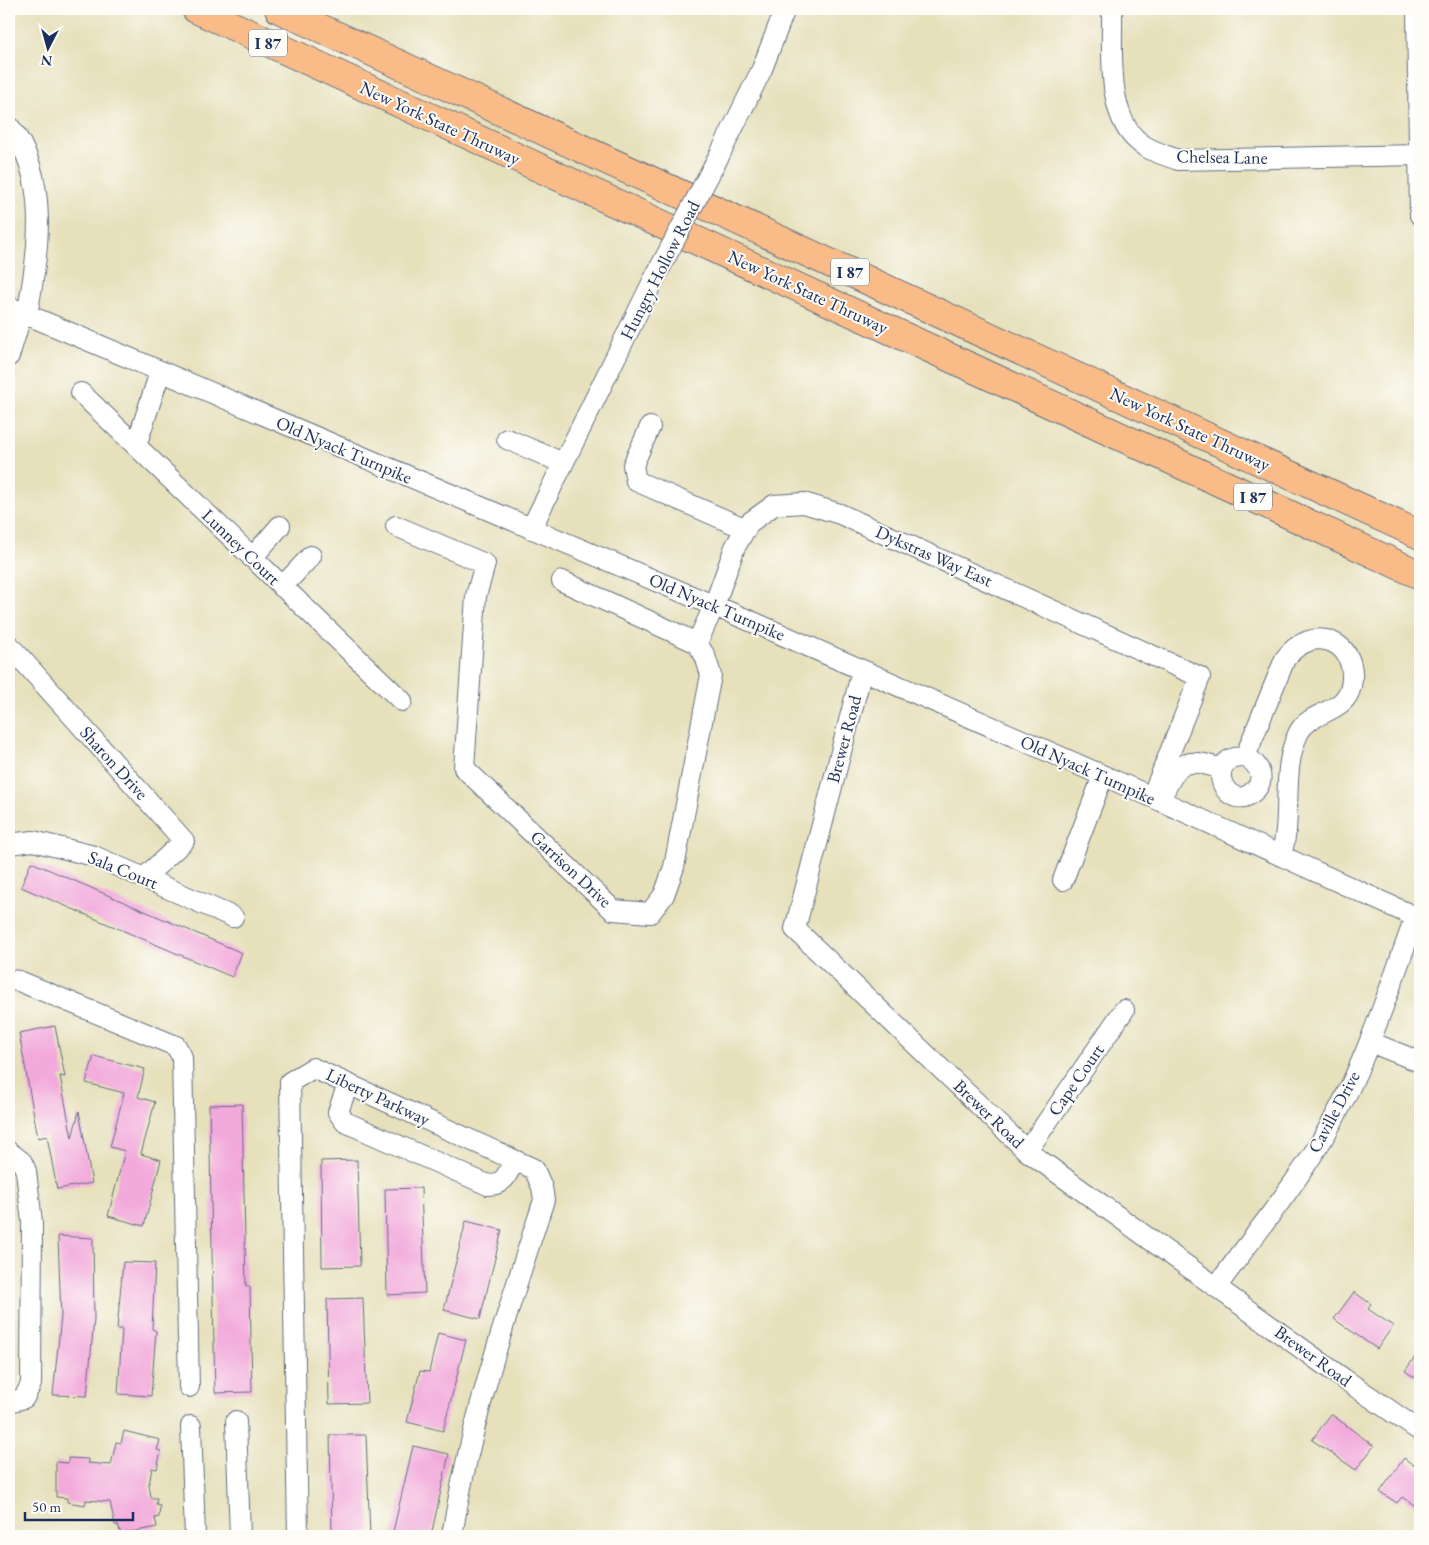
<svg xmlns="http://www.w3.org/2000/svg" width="1429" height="1545" viewBox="0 0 1429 1545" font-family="'EB Garamond',serif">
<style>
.building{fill:#f2a9db}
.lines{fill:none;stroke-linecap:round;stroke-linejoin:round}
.minor-casing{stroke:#626d7f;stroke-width:22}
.highway-casing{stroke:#626d7f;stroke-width:30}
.minor{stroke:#fff;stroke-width:20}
.highway{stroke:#f9bc89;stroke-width:28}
.minor-bridge-casing{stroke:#626d7f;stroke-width:22;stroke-linecap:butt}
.minor-bridge{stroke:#fff;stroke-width:20}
.labels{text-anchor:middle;stroke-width:4;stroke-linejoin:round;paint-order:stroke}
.shield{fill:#fdfcf7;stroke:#5f6c8c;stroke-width:1}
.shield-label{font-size:16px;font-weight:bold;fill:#1b2f5e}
.street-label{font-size:18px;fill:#1b2f5e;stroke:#fdfcf7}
</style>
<rect width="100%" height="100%" fill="#fdfcf7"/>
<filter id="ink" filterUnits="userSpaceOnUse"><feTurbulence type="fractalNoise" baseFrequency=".02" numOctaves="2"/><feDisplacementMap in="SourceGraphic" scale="10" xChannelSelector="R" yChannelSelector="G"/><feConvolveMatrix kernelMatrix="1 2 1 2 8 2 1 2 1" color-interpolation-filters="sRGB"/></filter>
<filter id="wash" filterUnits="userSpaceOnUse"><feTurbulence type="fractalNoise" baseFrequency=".0096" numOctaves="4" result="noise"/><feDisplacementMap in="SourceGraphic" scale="20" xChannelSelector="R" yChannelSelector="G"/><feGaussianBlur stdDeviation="1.12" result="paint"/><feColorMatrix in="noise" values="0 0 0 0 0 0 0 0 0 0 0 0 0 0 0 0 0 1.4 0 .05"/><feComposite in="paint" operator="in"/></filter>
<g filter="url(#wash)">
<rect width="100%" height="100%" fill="#e6e0bb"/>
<g id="blocks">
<path class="building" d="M31,862L242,953L232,977L21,887Z
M55,1026L65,1077L60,1076L72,1138L79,1111L92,1183L57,1189L47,1136L38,1138L19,1033Z
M94,1056L145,1069L138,1097L155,1102L141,1154L161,1160L144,1226L108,1216L125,1151L110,1147L124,1093L86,1083Z
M242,1104L246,1286H250L252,1392L215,1393L209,1105Z
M357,1160L360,1266L322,1267L321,1161Z
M421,1188L425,1293L387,1295L385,1189Z
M466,1221L502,1230L480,1319L444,1310Z
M58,1236L93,1238L94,1319L87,1396L53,1395L61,1316Z
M123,1262L155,1263L152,1329L156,1331L151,1396L118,1394L122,1329H117Z
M1354,1292L1371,1304L1368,1309L1393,1326L1377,1349L1334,1319Z
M363,1298L367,1403L329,1404L327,1299Z
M438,1333L466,1340L443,1431L407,1422L420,1371L429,1372Z
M1420,1350V1381L1405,1371Z
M1331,1414L1374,1446L1356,1470L1312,1440Z
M124,1431L160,1440L157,1450L161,1451L157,1469L152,1468L149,1484L151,1498H157L156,1504L160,1505L159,1517L155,1518L157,1527L121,1534L118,1525H115L110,1502L86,1500L85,1505L67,1502V1498L56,1497V1462L68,1463V1458L88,1459V1463L111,1465L116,1442L121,1443Z
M330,1435H366L370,1536H332Z
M413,1446L449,1454L431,1536H392Z
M1404,1458L1420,1470V1509L1402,1497L1397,1503L1380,1492Z"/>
</g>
</g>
<g filter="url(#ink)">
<use href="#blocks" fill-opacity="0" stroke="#626d7f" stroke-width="1"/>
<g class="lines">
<g class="minor-casing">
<path id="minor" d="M1112,9C1113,47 1105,115 1139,142C1149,151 1165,155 1178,160L1419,155
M1417,9L1420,215
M9,126C51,177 38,254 27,315
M720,154L762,69L785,9
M9,307L755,623L1152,797L1420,919
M9,356L22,313
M81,393L402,701
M650,427L633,465L636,481L746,529
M507,439L563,463
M136,446L160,372
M396,526L485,564L476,596L464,768L613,910L650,913L664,895L674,867L711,675L705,656L697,643L562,581
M531,529L654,279
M252,558L280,526
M282,587L311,556
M697,643L714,606L735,547L749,523L774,505L804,503L840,514L1200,677L1152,797
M9,645L184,841L145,877
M862,671L795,929L1027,1151L1344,1379L1420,1431
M1245,757C1200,756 1227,817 1254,791C1267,780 1259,763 1245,757L1285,659C1312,622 1360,641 1351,686C1345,714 1311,710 1299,732C1284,761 1289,799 1286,830C1285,839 1283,848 1281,856
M1164,792C1179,759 1188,758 1222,769
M9,844L33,841L94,856L233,917
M1063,880L1103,776
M9,980L19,981L176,1046L182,1057L189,1387
M1370,1042L1420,1062
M348,1084L338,1112L345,1122L488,1185C505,1185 508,1173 514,1160
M1027,1151L1124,1010
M9,1152L22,1162L26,1171L32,1222L31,1384L24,1398L9,1402
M1217,1286C1249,1242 1284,1200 1313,1154C1360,1082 1386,998 1415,918
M236,1421L240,1536
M191,1426L195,1536
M298,1536L290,1082L313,1068L534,1169L542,1187L544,1200C508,1310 470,1422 452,1536"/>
</g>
<g class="highway-casing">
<path id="highway" d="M196,9L1420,575
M279,9L1420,535"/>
</g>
<use href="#minor" class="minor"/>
<use href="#highway" class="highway"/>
<g class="minor-bridge-casing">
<path id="minor-bridge" d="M654,279L720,154"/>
</g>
<use href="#minor-bridge" class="minor-bridge"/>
</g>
</g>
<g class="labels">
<g class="shield">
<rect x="249" y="29.5" width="38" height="27" rx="4"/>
<rect x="831" y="258.5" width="38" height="27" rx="4"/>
<rect x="1234" y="483.5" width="38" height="27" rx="4"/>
</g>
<g class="shield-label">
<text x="268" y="49">I 87</text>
<text x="850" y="278">I 87</text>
<text x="1253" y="503">I 87</text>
</g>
<g class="street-label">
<text transform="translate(440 123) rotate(25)" y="6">New York State Thruway</text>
<text transform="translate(1222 157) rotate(1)" y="6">Chelsea Lane</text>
<text transform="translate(660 270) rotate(-63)" y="6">Hungry Hollow Road</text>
<text transform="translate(808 292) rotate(25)" y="6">New York State Thruway</text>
<text transform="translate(1190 429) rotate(25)" y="6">New York State Thruway</text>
<text transform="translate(344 450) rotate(23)" y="6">Old Nyack Turnpike</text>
<text transform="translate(241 547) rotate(44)" y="6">Lunney Court</text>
<text transform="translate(934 556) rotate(24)" y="6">Dykstras Way East</text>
<text transform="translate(717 607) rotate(23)" y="6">Old Nyack Turnpike</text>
<text transform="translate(844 739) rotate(-75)" y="6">Brewer Road</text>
<text transform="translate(114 763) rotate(48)" y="6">Sharon Drive</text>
<text transform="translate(1088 770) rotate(24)" y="6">Old Nyack Turnpike</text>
<text transform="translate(571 869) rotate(43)" y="6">Garrison Drive</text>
<text transform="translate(123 870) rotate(22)" y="6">Sala Court</text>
<text transform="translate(1076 1080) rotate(-55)" y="6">Cape Court</text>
<text transform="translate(378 1097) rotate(25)" y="6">Liberty Parkway</text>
<text transform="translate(1334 1112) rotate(-62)" y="6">Caville Drive</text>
<text transform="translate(989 1114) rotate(44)" y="6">Brewer Road</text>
<text transform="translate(1313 1356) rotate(36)" y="6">Brewer Road</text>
</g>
</g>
<rect width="1429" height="1545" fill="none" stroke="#fdfcf7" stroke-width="30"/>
<g transform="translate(48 48) rotate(186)" stroke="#fdfcf7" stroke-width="4" paint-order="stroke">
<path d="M0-4L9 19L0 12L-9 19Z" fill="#1b2f5e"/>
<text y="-8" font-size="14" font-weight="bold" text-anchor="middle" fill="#1b2f5e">N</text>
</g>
<path d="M25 1512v8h108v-8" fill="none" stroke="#1b2f5e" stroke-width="2.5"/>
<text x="32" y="1512" font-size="15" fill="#1b2f5e" stroke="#fdfcf7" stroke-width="4" paint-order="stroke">50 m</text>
</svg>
